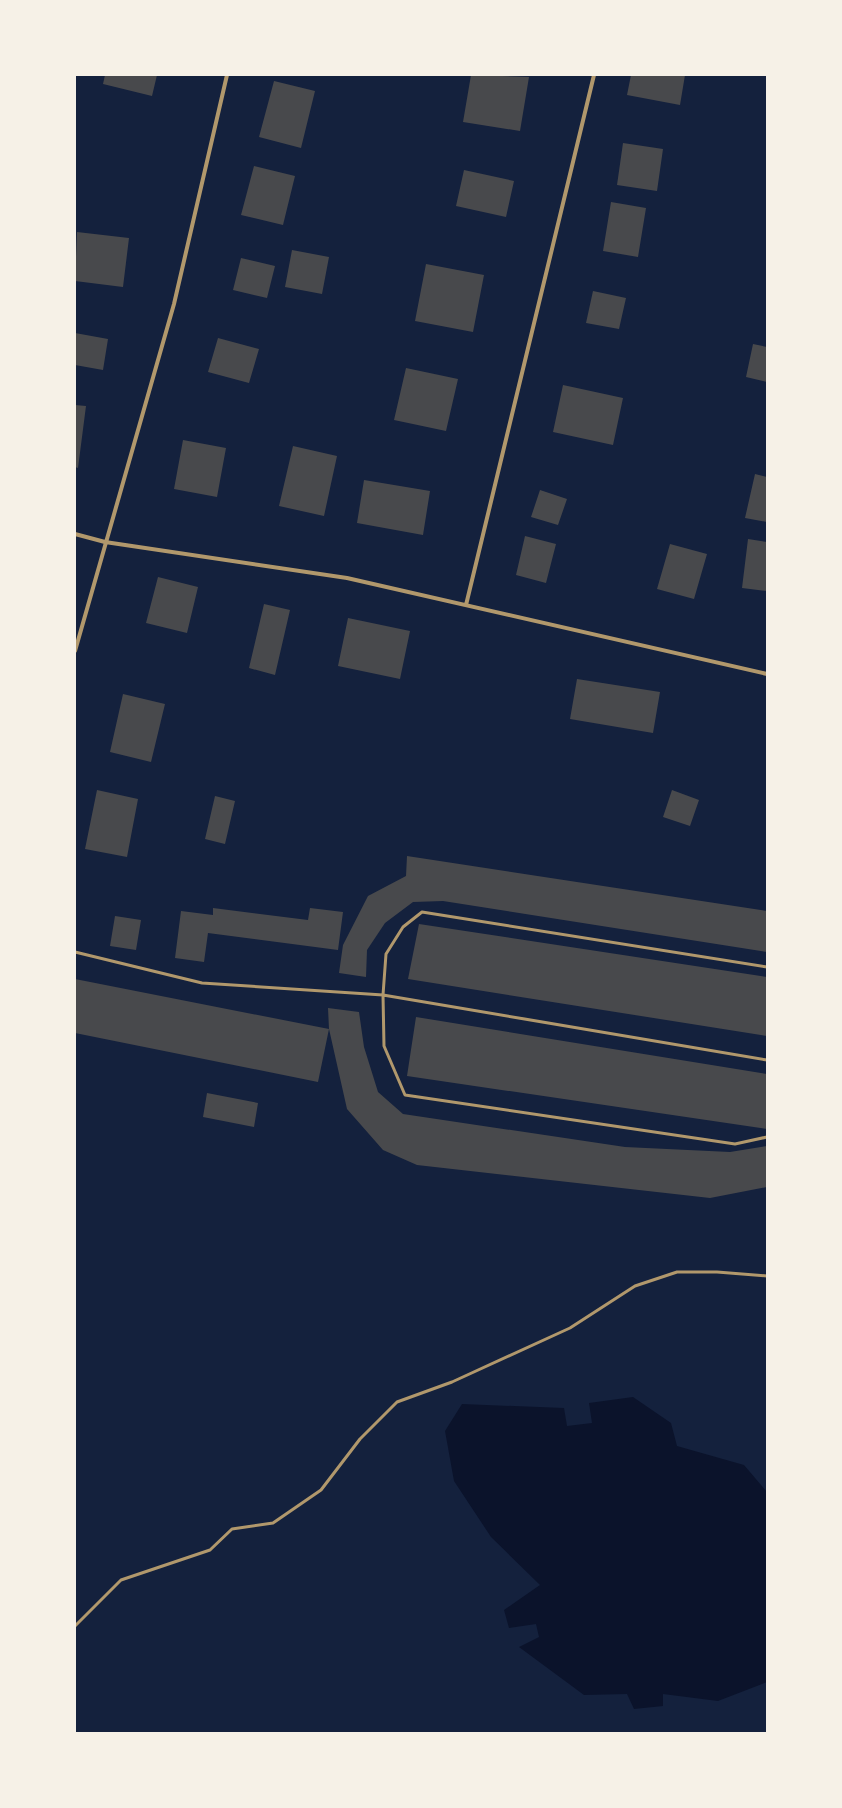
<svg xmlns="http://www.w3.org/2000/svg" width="842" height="1808" viewBox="0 0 842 1808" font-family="'Open Sans',sans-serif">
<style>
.water{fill:#0b132b}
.building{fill:#48494c}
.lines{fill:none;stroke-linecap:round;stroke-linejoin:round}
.service{stroke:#b1986c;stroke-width:3}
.minor{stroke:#b1986c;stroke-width:4}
</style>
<rect width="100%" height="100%" fill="#14213d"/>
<path class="water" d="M633,1397L671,1423L677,1446L744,1465L767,1492V1682L718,1701L663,1694V1706L634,1709L627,1694L584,1695L519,1647L539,1637L536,1624L509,1628L504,1610L540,1585L491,1537L454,1481L445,1431L462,1404L564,1408L567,1426L592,1423L589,1403Z"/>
<path class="building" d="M105,75H157L152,96L103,84Z
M471,75L529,77L520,131L463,122Z
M631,75H685L680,105L627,95Z
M274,81L315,91L301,148L259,137Z
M623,143L663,149L657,191L617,185Z
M254,166L295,176L283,225L241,215Z
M464,170L514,181L506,217L456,206Z
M611,202L646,208L638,257L603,251Z
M77,232L129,238L123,287L75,281Z
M292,250L329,257L322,294L285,287Z
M241,258L275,266L267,298L233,290Z
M426,264L484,275L473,332L415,321Z
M593,291L626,298L619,329L586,323Z
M75,333L108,339L103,370L75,365Z
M218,338L259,349L249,383L208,372Z
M753,344L767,347V382L746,377Z
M406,368L458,379L446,431L394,420Z
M563,385L623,398L613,445L553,432Z
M75,405L86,406L78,468L75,467Z
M183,440L226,448L217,497L174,489Z
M293,446L337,456L324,516L279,506Z
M755,474L767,477V522L745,518Z
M364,480L430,491L423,535L357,523Z
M540,490L567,499L558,525L531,517Z
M525,536L556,544L546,583L516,575Z
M748,539L767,542V591L742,588Z
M670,544L707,554L694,599L657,589Z
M158,577L198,587L187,633L146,623Z
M264,604L290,610L275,675L249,668Z
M348,618L410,631L400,679L338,666Z
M577,679L660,692L653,733L570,719Z
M123,694L165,704L151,762L110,752Z
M97,790L138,799L127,857L85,849Z
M672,790L699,800L690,826L663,817Z
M215,796L235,801L225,844L205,839Z
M407,856L767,911V952L443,901L413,902L385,923L367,950L366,977L339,973L343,945L368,896L406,876Z
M213,908L308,920L310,908L343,912L338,950L208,933L204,962L175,958L181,911L213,915Z
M115,916L141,920L136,950L110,946Z
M419,924L767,977V1036L408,979Z
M75,979L329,1029L318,1082L75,1033Z
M328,1008L359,1012L364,1047L378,1092L403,1114L625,1147L730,1152L767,1146V1187L710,1198L417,1165L383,1150L347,1109L329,1029Z
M416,1017L767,1074V1129L407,1076Z
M207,1093L258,1103L254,1127L203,1117Z"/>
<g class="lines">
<path class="service" d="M75,952L202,983L383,995L767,1060
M767,967L422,912L403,927L386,954L383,995L384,1046L405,1095L735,1144L767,1137
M75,1626L121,1580L210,1550L232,1529L273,1523L321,1490L360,1439L397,1402L452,1382L570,1328L635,1286L677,1272H717L767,1276"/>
<path class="minor" d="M75,534L105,542L347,578L767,674
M466,605L594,75
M75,651L174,304L227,75"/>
</g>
<rect width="842" height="1808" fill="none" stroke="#f6f1e7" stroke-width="152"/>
</svg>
